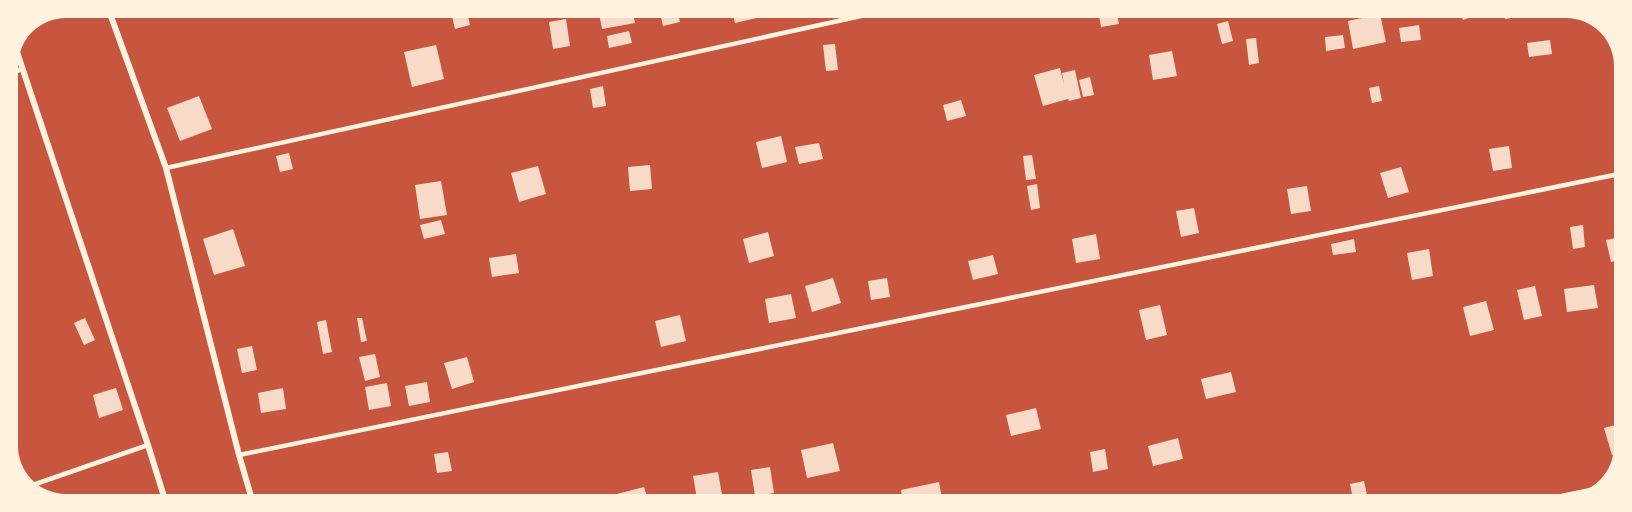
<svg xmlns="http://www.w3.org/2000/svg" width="1632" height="512" viewBox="0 0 1632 512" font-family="Mulish,sans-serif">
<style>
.building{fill:#f7dbc8}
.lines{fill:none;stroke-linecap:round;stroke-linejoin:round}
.service{stroke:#fff3e0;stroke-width:4.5}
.minor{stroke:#fff3e0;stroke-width:6}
</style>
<rect width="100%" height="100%" fill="#c8553d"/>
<path class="building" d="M466,8L470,25L455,29L451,12Z
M598,8H632L635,23L602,29Z
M659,8H677L680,22L663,26Z
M731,8H759L761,17L735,23Z
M767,8H788V11L769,16Z
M1098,9H1116L1119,24L1101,27Z
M1459,9H1484L1485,12L1463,20Z
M1503,9H1523L1524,16L1505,19Z
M1380,14L1386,42L1353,49L1348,21Z
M566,19L570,46L553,49L549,22Z
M1228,21L1233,41L1222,44L1217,24Z
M1419,25L1421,40L1401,42L1399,28Z
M629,31L632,43L609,48L607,36Z
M1343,35L1345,48L1326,51L1325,37Z
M1256,38L1259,63L1249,65L1246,39Z
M1550,40L1552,54L1529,57L1527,43Z
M835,44L838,70L826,71L823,45Z
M436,45L444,79L412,87L404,52Z
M1172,51L1177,76L1153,80L1149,55Z
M1060,68L1064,85L1062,73L1075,70L1081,98L1069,101L1068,99L1043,106L1034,75Z
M1090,77L1094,95L1083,97L1079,80Z
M603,86L606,106L593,108L590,89Z
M1379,86L1382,101L1372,103L1369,88Z
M199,96L212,129L180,141L167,108Z
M961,100L966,116L947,121L943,105Z
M781,136L787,162L762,168L756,142Z
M819,143L823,159L799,164L795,147Z
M1509,146L1512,168L1493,171L1489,149Z
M289,153L293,169L280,172L276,156Z
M1032,155L1036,179L1026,180L1023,156Z
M650,165L652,189L630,191L628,167Z
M538,166L546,194L519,202L511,173Z
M1401,167L1409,192L1388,198L1380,173Z
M441,181L447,215L420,219L415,185Z
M1037,184L1040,208L1031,210L1027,186Z
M1307,186L1311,211L1291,214L1287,189Z
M1194,208L1199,233L1181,237L1176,211Z
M441,220L445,234L424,239L420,225Z
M1583,225L1585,247L1573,249L1570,227Z
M233,229L245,266L214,275L203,239Z
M768,232L774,256L749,263L743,239Z
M1096,234L1100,259L1076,263L1072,239Z
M1621,237L1623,245V259L1611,262L1606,240Z
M1354,239L1356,252L1333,255L1331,244Z
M1429,249L1433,276L1412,280L1407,253Z
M516,254L519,273L492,277L489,258Z
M993,255L998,274L973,280L968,261Z
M833,278L841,303L812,312L805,286Z
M887,278L890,297L871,300L868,281Z
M1594,285L1598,308L1567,312L1564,289Z
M1535,286L1542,316L1524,320L1517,290Z
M791,294L796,318L769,323L765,299Z
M1486,301L1494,330L1470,336L1463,307Z
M1160,305L1167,335L1146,340L1139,310Z
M680,315L686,341L661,347L655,321Z
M85,318L95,340L84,345L74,323Z
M357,318H362L367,341L361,342Z
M326,320L332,352L323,354L317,322Z
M252,346L257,370L242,373L237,349Z
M375,354L380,377L365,381L359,357Z
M467,357L474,382L452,389L444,363Z
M1231,372L1236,392L1206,399L1201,379Z
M427,382L430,402L409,406L405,386Z
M387,383L391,406L369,410L365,387Z
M116,388L123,410L99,418L93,395Z
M283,388L286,409L261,413L258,393Z
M1036,408L1041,429L1011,436L1006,415Z
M1623,423L1622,452L1612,455L1604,428Z
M1178,438L1183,459L1153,466L1148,446Z
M833,443L840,471L807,478L801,450Z
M1105,449L1108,469L1093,472L1090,452Z
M448,452L452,471L437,473L434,454Z
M770,467L774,493L755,496L751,470Z
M718,472L722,495L697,499L693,476Z
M1364,481L1369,504H1354L1350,484Z
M939,482L943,504H903L901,490Z
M644,487L649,503H615L613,495Z"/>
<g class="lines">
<path class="service" d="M8,77L22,68
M166,168L893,9
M239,455L1624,173
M27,487L148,445
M1523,504L1605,487"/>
<path class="minor" d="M108,8L166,168L239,455L253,503
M15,46L148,445L166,503"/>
</g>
<path d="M0 0H1632V512H0ZM66 18H1566A48 48 0 0 1 1614 66V446A48 48 0 0 1 1566 494H66A48 48 0 0 1 18 446V66A48 48 0 0 1 66 18Z" fill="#fff3e0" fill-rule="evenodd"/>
</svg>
